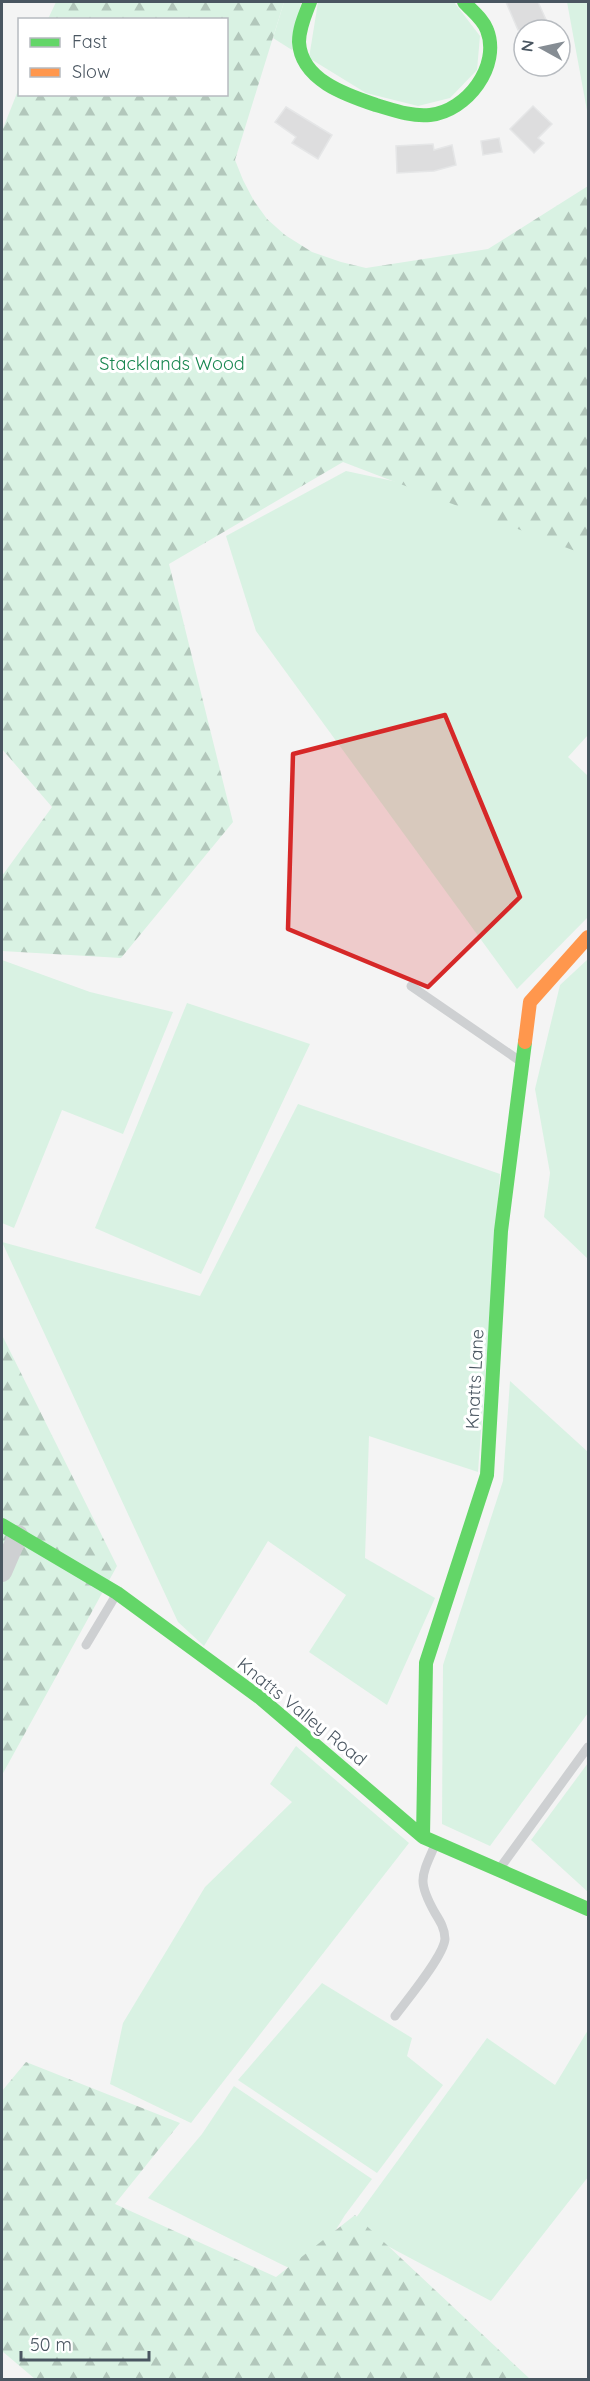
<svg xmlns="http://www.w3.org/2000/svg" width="590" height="2381" viewBox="0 0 590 2381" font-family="Quicksand,sans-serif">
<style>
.green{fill:#d9f2e3}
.forest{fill:url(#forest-firs)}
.building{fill:#ddddde;stroke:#e5e6e7;stroke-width:1.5}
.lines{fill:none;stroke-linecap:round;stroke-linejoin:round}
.lane{stroke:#ced0d2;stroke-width:9}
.street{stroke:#ced0d2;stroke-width:20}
.fast{stroke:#63d668;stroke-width:14}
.slow{stroke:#ff974d;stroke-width:14}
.marked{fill:#d62828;fill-opacity:0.2;stroke:#d62828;stroke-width:4.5;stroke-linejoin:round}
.labels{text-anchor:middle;stroke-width:6;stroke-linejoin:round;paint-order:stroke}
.park-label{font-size:18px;fill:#17864f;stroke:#fff}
.street-label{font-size:18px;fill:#4a5661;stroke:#fff}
</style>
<defs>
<pattern id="forest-firs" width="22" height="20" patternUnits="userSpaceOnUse" patternTransform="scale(1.5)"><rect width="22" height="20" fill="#d9f2e3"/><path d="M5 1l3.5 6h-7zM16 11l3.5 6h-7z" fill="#b2c7bb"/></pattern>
</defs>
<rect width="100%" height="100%" fill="#f4f4f4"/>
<path class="green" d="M284,2H301L292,50L273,38Z
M318,2H454L480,36L477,70L450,98L418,106L366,93L309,58Z
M567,2H588V116Z
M346,471L468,497L588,531V735L568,757L588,776V917L517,989L256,631L226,536Z
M588,959V1259L544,1217L550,1173L535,1089L560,985Z
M2,960L90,992L173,1012L123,1134L62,1110L14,1228L2,1223Z
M187,1003L310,1044L201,1274L95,1228Z
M298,1104L500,1174L478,1472L369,1436L365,1558L435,1598L387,1705L309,1652L346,1595L268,1541L204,1646L178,1622L2,1242L200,1296Z
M510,1381L588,1452V1713L490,1846L442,1824L443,1665L503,1481Z
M296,1746L409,1843L191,2123L110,2084L123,2023L205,1887L292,1802L270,1784Z
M588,1763V1892L531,1840Z
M322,1983L412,2038L407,2056L443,2085L377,2173L238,2080Z
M588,2030V2177L491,2301L350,2226L487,2038L555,2085Z
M234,2086L372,2179L345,2215L307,2277L148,2198L202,2134Z"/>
<path class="forest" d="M56,2H284L235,160L243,180L254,201L267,219L285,235L312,252L341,262L366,268L488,249L588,186V556L343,462L169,564L233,822L121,958L2,951V876L52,807L2,749V131L19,88L20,94H226V20L48,19Z
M2,1335L117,1566L2,1775Z
M26,2062L180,2123L115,2204L276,2277L355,2215L530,2379H35L2,2351V2091Z"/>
<path class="building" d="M506,2H538L548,24L534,30H518Z
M533,106L552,124L538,138L544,143L534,153L510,129Z
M286,107L332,135L318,159L292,143L296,137L275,122Z
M499,138L502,152L483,155L481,141Z
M433,144L434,150L452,145L456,165L434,171L397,173L396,146Z"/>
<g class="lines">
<path class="lane" d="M411,986L520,1061
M86,1645L116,1595
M500,1868L588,1747
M395,2016C406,2001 444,1956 445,1939C445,1929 440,1921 435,1913C417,1881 421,1877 435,1845"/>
<path class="street" d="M2,1572L18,1535"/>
<path class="fast" d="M310,2C305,15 299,28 299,42C301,80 346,95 376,105C393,110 412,117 430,115C467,111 501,66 487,30C483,19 472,11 464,2
M2,1525L117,1593L259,1697L423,1837L588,1909
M423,1837L426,1663L487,1475L501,1231L525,1042"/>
<path class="slow" d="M525,1042L530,1002L588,937"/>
</g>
<path class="marked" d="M445,715L520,897L428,987L288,929L293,754Z"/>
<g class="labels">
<g class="park-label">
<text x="172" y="370">Stacklands Wood</text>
</g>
<g class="street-label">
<text transform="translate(475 1379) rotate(-87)" y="6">Knatts Lane</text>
<text transform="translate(302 1712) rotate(39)" y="6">Knatts Valley Road</text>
</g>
</g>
<rect width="590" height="2381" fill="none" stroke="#4a5661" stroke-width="6"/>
<rect x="18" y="18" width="210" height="78" fill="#ffffff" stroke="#b7bbc0" stroke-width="1.5"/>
<rect x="30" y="38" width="30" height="9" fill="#63d668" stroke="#b7bbc0" stroke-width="1.5"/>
<text x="72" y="48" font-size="18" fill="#4a5661">Fast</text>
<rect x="30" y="68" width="30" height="9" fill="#ff974d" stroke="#b7bbc0" stroke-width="1.5"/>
<text x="72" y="78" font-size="18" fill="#4a5661">Slow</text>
<g transform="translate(542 48) rotate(278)"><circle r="28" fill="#ffffff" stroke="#b7bbc0" stroke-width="1.5"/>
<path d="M0-4.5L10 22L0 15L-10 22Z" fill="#868d94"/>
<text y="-9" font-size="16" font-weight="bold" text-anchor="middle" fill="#4a5661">N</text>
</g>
<path d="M21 2351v9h128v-9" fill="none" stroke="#4a5661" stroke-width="3"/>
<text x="30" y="2351" font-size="18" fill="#4a5661" stroke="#ffffff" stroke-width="4.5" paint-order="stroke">50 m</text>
</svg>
